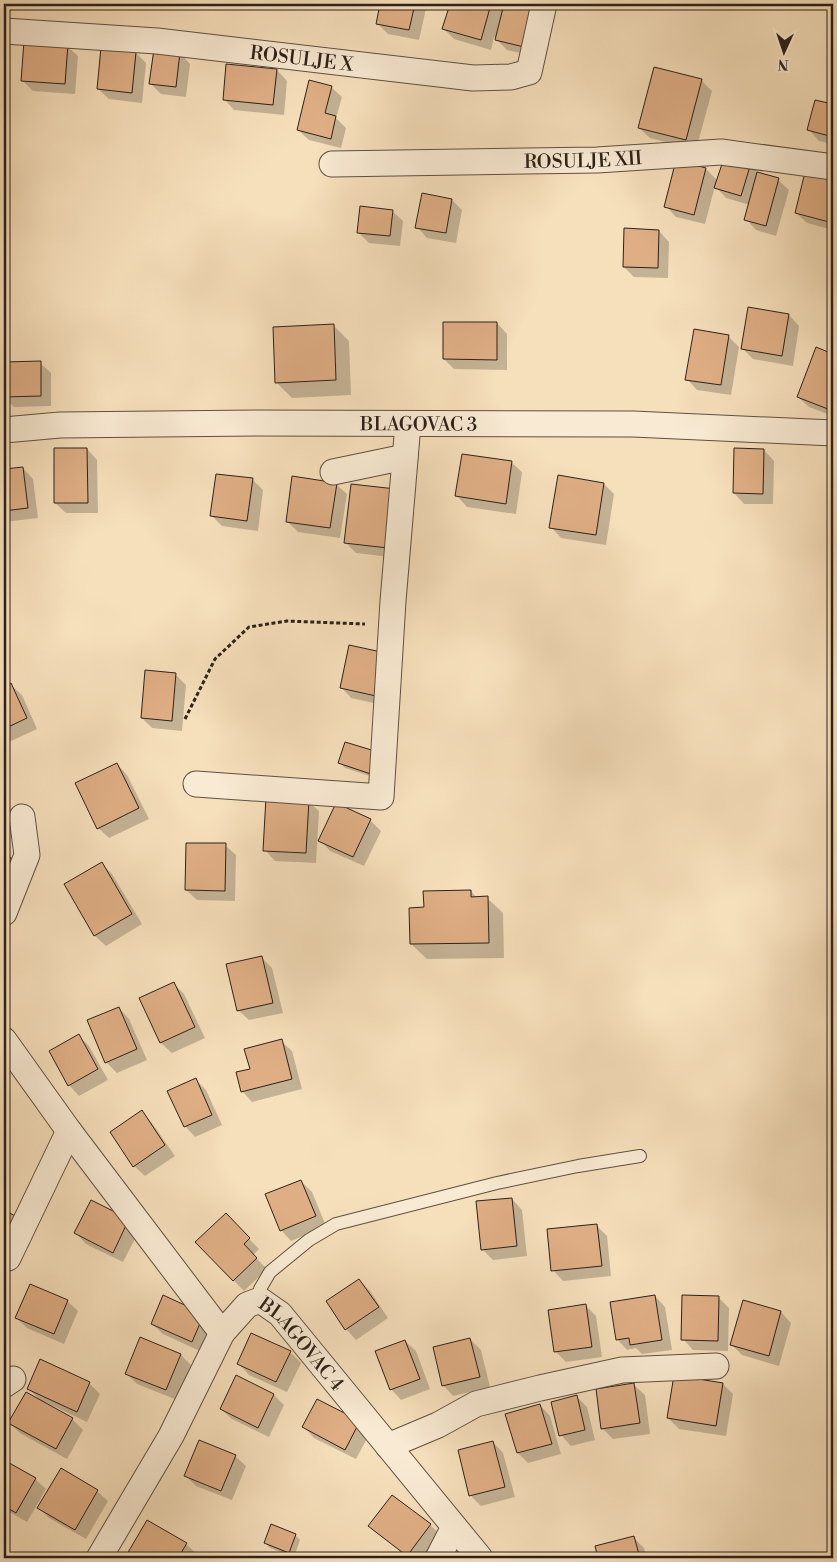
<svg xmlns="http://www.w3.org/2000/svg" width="837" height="1562" viewBox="0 0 837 1562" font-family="'Libre Bodoni',serif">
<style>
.shadow{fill:#0003}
.building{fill:#dfae85;stroke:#2c211a}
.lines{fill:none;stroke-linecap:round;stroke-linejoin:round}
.service-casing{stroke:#5e5042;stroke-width:14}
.minor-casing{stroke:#5e5042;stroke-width:27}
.path{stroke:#2c211a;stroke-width:3;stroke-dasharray:4 2.5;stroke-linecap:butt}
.service{stroke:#f9ead3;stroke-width:12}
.minor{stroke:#f9ead3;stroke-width:25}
.labels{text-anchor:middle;stroke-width:4;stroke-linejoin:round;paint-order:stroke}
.street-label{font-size:19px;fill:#2c211a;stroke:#f9ead3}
</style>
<rect width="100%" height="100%" fill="#f6dfbb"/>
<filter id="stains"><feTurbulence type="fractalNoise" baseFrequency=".004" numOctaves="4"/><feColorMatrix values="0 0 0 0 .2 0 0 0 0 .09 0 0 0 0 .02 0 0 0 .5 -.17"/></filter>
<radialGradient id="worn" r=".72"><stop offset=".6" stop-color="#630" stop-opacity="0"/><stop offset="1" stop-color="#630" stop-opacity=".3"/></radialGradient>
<path class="shadow" d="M381,4H427L419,40L388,34L377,23Z
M451,4H516L533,8L535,56L507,50L494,37L491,50L454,39L444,29Z
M67,46L78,56L75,94L33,91L22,80Z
M136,53L146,63L142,103L109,99L98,89Z
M180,53L190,64L186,97L161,94L151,84Z
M277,70L287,81L284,115L234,110L224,99Z
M701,80L712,91L696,150L650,138L639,128Z
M331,87L342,97L336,118L346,128L341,148L309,140L298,130Z
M816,101L833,106V144L819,141L809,130Z
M750,165L760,174L778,180L789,190L776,236L756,230L746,219L750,205L726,198L715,186L705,224L676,217L666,206L706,169L718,181Z
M833,176V230L807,223L796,213Z
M452,200L462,210L456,243L427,238L417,227Z
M392,211L403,221L400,246L369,243L359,233Z
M659,231L669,242L668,278L634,277L624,267Z
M750,308L789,315L799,326L793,366L753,359L743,349Z
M497,323L507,334V370L454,369L444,359Z
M334,326L349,341L351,395L292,398L276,382Z
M728,336L739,347L731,395L697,390L687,379Z
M817,349L833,355V416L809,407L798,397Z
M40,363L51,373V406L14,407L4,397V364Z
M87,449L97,460L98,513H66L55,503Z
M764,450L774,461L773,504H744L734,493Z
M511,462L522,472L516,514L467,507L457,496Z
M23,468L33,479L38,518L4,522V471Z
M252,479L263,490L258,531L222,526L212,516Z
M336,484L347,494L340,538L298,532L287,521Z
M604,484L614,494L606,545L561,538L551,527Z
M352,485L399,558L356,553L345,542Z
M350,646L387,706L351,698L341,687Z
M175,674L186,685L182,731L152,728L142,718Z
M11,685L22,695L37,729L9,742L4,737V688Z
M346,744L376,778L345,768L340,763Z
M117,764L127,775L149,819L109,838L98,828Z
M308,801L319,811L316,863L275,861L265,850Z
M370,820L381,831L364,866L330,851L320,840Z
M225,845L236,855L235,901L197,900L186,890Z
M4,848L30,882L5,900L4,899Z
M102,864L112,874L142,924L106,946L95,936L65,885Z
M471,891L477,898H487L503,913L504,958L427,959L411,944L425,908Z
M262,958L272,968L283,1013L249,1020L238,1010Z
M173,983L184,994L205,1038L172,1053L161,1043L140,998Z
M119,1008L129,1019L147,1060L117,1073L106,1062Z
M79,1036L89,1046L108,1080L79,1096L69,1085Z
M281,1041L292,1051L302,1089L252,1102L242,1091L251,1070Z
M196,1080L206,1090L222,1125L195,1137L185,1126Z
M141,1112L152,1123L175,1156L145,1176L134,1166Z
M301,1181L312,1192L326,1226L291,1241L281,1230Z
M512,1199L522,1210L527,1256L493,1260L482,1249Z
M92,1202L139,1231L123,1262L86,1244L76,1233Z
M226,1215L259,1249L253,1255L267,1269L244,1291L197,1243Z
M597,1226L607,1236L611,1276L563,1281L553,1270Z
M359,1280L370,1291L388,1318L356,1340L346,1329Z
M655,1296L665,1307L672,1350L642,1354L636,1348L627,1350L617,1339Z
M718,1297L729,1308L728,1351L693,1350L683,1339Z
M67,1301L78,1311L64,1344L27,1328L17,1318Z
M744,1302L781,1312L791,1323L779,1366L742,1355L732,1345Z
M585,1305L596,1316L602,1357L566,1362L555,1351Z
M204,1315L214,1325L202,1352L163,1334L152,1324Z
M470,1339L481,1350L490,1387L453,1396L443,1385Z
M405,1341L416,1351L430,1389L401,1400L391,1389Z
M290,1352L301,1363L287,1392L249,1375L239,1364Z
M181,1355L191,1365L177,1400L137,1384L127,1374Z
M41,1361L89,1383L100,1394L87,1422L45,1402L44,1404L72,1419L83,1430L67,1459L20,1433L10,1423L41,1401L28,1388Z
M237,1377L274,1395L284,1405L269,1437L232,1419L221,1409Z
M723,1384L733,1394L726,1436L679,1429L668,1418Z
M634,1385L645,1395L650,1434L613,1439L602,1428Z
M577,1397L587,1407L595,1440L571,1446L561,1435Z
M318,1401L370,1433L356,1459L314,1438L304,1427Z
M540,1405L550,1416L561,1454L528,1463L518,1453Z
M493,1442L503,1453L515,1497L481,1506L470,1495Z
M235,1456L246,1466L232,1500L196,1486L185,1475Z
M4,1461L35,1479L46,1489L27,1522L4,1509Z
M97,1491L108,1501L86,1539L49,1518L39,1508Z
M147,1522L186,1544L197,1554L195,1558H134L129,1553Z
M430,1525L441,1535L423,1558H409L370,1526Z
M295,1535L300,1540L294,1557L270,1548L265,1543Z
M634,1538L644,1548L647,1558H599L597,1547Z"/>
<path class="building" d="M380,4H415L409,30L376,24Z
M450,4H491L481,40L442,29Z
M504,4L534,7L524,47L495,40Z
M24,41L68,44L65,84L21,81Z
M101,47L136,52L132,93L97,89Z
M154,49L180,52L176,87L149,84Z
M226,64L277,69L273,105L223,100Z
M654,67L702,79L686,140L638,128Z
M309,80L332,86L325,113L336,116L331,139L297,130Z
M815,100L833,104V137L807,130Z
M725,155L751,163L741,196L714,188Z
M676,160L706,168L694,215L664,207Z
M806,168L833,174V223L795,213Z
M757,172L779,178L766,226L744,220Z
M422,193L452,199L446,233L415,228Z
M360,206L393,210L390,236L357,233Z
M624,228L659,230L658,268L623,267Z
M748,307L789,314L782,356L741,349Z
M443,322H497V360L443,359Z
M334,324L336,380L275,383L273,327Z
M694,329L729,335L721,385L685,380Z
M816,347L833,354V411L797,397Z
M41,361V396L4,397V362Z
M54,448H87L88,503H54Z
M734,448L764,449L763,494L733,493Z
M462,454L512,461L506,504L455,496Z
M23,467L28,508L4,511V469Z
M216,474L253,478L247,521L210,516Z
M558,475L604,483L596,535L549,528Z
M292,476L337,483L330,528L286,522Z
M351,484L396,489L388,548L344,543Z
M349,645L386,653L376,696L340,688Z
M145,670L176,673L172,721L141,718Z
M11,683L27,718L4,729V686Z
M345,742L378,752L371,774L338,763Z
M117,763L139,808L97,829L75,783Z
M266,797L309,800L306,853L263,851Z
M336,803L371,819L353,857L318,841Z
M186,843H226L225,891L185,890Z
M4,849L20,871L4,883Z
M102,862L132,914L94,936L64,884Z
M471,890V897L488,896L489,943L410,944L409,908L424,907L423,891Z
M262,956L273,1003L237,1011L226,964Z
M174,982L195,1027L160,1043L139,998Z
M119,1007L137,1049L105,1063L87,1020Z
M79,1034L98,1069L68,1086L49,1051Z
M282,1039L292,1079L241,1092L236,1072L250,1069L244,1049Z
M196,1078L212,1115L184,1127L167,1091Z
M142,1110L165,1145L133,1167L110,1132Z
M301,1180L316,1216L280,1231L265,1194Z
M512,1198L517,1246L481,1250L476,1201Z
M91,1200L129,1219L113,1253L74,1233Z
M4,1210L19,1218L4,1244Z
M226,1213L250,1238L244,1244L257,1258L233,1281L195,1242Z
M597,1224L602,1266L551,1271L547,1229Z
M359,1279L379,1307L345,1330L326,1301Z
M30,1284L68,1300L54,1334L15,1318Z
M163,1295L204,1314L192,1342L151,1324Z
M655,1295L662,1340L630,1345L629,1338L616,1340L610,1302Z
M682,1295L719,1296L718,1341L681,1340Z
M743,1300L781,1311L769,1356L730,1345Z
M586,1304L592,1347L554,1352L548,1310Z
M251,1333L291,1351L276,1382L237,1364Z
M140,1337L181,1354L166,1390L125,1374Z
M470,1338L480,1377L442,1386L433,1347Z
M405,1340L420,1379L390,1390L375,1351Z
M40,1359L90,1382L77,1412L27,1389Z
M236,1375L274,1394L258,1428L220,1409Z
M674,1375L723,1383L716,1426L667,1418Z
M634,1383L640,1423L601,1429L596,1389Z
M26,1392L73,1418L56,1449L8,1423Z
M577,1395L585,1430L559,1436L551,1402Z
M317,1399L360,1421L345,1450L302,1427Z
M540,1404L552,1444L517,1453L505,1414Z
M199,1440L236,1455L221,1491L184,1476Z
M493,1441L505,1487L469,1496L458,1450Z
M4,1460L36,1478L16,1513L4,1506Z
M61,1468L98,1490L75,1530L37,1508Z
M392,1495L431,1524L407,1556L368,1526Z
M147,1520L187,1543L178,1558H136L127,1554Z
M271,1524L296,1534L289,1553L264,1543Z
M634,1536L640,1558H598L595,1546Z"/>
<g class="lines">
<g class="service-casing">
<path id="service" d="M260,1300V1289L270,1272L309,1240L336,1224L497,1183L578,1166L640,1156"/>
</g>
<g class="minor-casing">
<g id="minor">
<path id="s1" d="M4,31L157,41L473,78L511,77L529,72L544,4"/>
<path id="s2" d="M332,164L597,160L721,152L833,167"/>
<path id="s3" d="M4,430L60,425L259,423L633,424L833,433"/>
<path d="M333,472L405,457"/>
<path d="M196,784L381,797L393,601L408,424"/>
<path d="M4,913L27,855L22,817"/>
<path d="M4,1040L69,1131L222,1333"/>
<path d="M8,1258L69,1131"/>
<path d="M4,1385L13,1379"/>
<path d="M388,1446L438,1425L476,1404L540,1388L622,1370L716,1366"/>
<path id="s4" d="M99,1558L171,1436L222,1333L247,1305L260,1300L280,1314L480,1558"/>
<path d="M438,1558L454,1527"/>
</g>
</g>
<path class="path" d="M185,719L215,659L249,627L287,621L365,624"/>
<use href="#service" class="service"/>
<use href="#minor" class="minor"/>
</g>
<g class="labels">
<g class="street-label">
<text dy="7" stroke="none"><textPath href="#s1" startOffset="299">ROSULJE X</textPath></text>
<text dy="7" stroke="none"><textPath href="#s2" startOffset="251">ROSULJE XII</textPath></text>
<text dy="7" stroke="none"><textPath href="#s3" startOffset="415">BLAGOVAC 3</textPath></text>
<text dy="7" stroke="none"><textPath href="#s4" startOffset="369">BLAGOVAC 4</textPath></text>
</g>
</g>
<rect width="837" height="1562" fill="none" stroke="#f6dfbb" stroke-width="20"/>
<rect x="5" y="5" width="827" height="1552" fill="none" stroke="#2c211a" stroke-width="2.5"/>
<rect x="10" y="10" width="817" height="1542" fill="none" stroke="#2c211a"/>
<g transform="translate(784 52) rotate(183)" stroke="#f9ead3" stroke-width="4" paint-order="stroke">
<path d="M0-4L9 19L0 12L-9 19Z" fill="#2c211a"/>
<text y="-8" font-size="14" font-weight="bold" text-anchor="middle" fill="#2c211a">N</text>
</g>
<rect width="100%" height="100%" filter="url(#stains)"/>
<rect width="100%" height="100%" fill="url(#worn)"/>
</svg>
